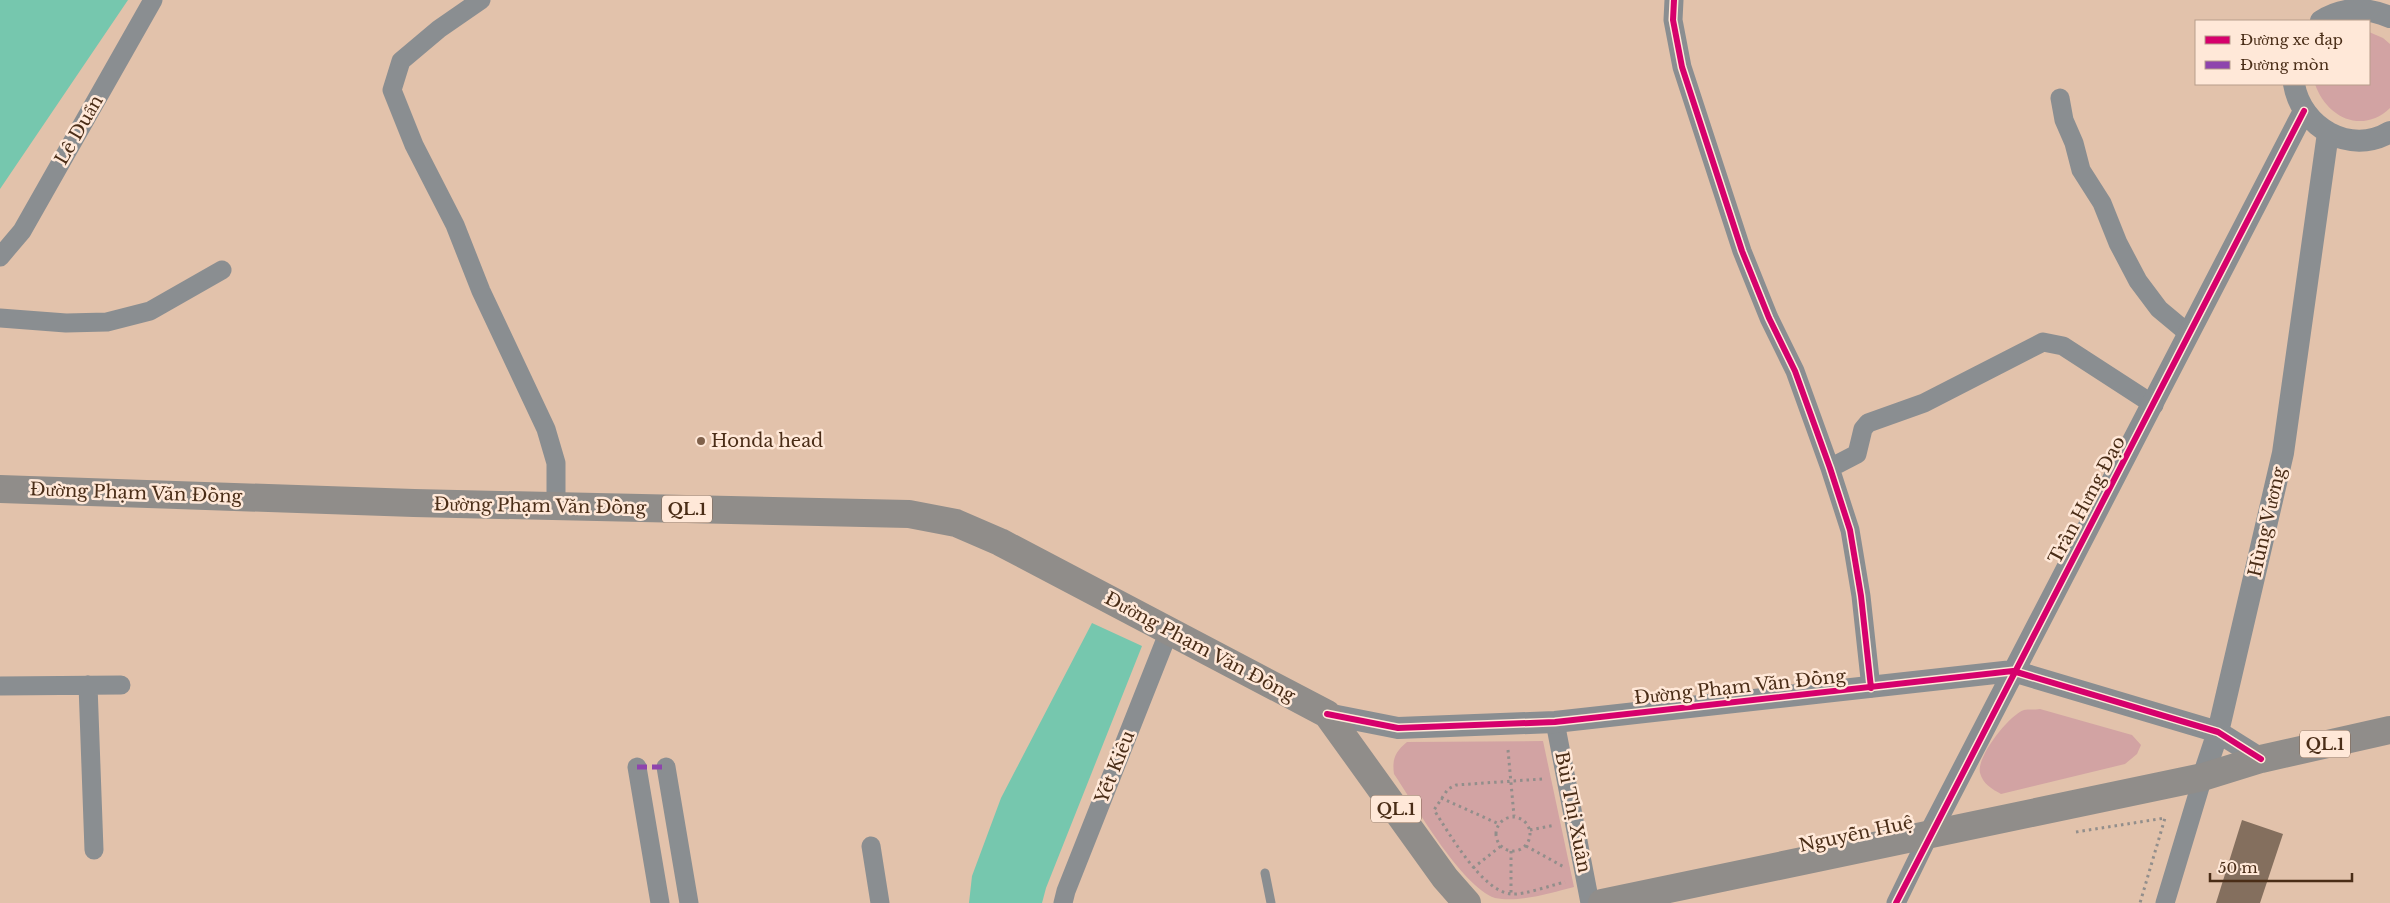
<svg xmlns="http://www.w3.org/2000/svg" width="2390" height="903" viewBox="0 0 2390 903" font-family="'Libre Baskerville',serif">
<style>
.green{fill:#d2a3a3}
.water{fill:#76c7ae}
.building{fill:#846f5e}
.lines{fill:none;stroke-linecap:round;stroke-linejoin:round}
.path{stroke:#928e8b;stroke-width:3;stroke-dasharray:2.5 4;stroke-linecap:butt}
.service{stroke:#8a8e91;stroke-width:9}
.minor{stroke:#8a8e91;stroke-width:19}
.tertiary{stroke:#8a8e91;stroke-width:22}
.primary{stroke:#908d8a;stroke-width:28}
.quiet{stroke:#8e44ad;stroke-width:5;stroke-dasharray:10 5;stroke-linecap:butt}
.cycleway-casing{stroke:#ffe8d8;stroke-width:9}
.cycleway{stroke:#d6006c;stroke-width:6}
.poi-dot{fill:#7f614b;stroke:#ffe8d8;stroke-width:2}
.labels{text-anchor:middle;stroke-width:5;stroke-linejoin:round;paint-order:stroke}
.shield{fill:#ffe8d8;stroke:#806551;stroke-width:1}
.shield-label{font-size:16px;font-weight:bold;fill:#4a2d17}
.street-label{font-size:18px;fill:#4a2d17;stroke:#ffe8d8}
.poi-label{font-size:18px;fill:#4a2d17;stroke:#ffe8d8;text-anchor:start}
</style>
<rect width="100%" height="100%" fill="#e2c2ab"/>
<path class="green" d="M2369,32L2383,38L2390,44V108C2362,135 2326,117 2315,84H2369Z
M2040,709L2132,735L2141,745L2137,754L2125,764L2001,794C1992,789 1983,784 1980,773C1976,757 2009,715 2024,710C2028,709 2035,710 2040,709Z
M1543,741L1574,887C1550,893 1519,903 1495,898C1461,886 1415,805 1394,774C1392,759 1395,752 1407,742Z"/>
<path class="water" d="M0,0H128L0,189Z
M1092,623L1142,646L1046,888L1042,903H969L972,876L1001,798Z"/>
<path class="building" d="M2242,820L2283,834L2260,903H2216Z"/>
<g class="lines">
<path class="path" d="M1508,750L1514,816
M1542,779L1456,785L1448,789L1434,810C1449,833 1483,893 1512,894C1524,895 1552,885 1565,882
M1441,798L1499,824
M1496 834a17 17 0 1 1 34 0a17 17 0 1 1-34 0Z
M1530,830L1555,825
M2076,832L2165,818L2140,903
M1526,846L1564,867
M1511,851V894
M1473,868L1501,846"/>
<path class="service" d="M1265,873L1271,903"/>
<path class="minor" d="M481,0L439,29L401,61L392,90L414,145L455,225L481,291L546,429L556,463V506
M1674,0L1673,20L1682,67L1742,251L1769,318L1795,371L1830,468L1850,530L1861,596L1871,688
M2060,98L2064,120L2074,143L2081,170L2102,203L2118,243L2138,281L2159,309L2189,334
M0,257L22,231L153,0
M0,318L66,323L107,322L150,311L222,270
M1830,468L1857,454L1863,429L1868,423L1924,403L2043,342L2063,346L2154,405
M88,685L94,850
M0,686L121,685
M1555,722L1590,903
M637,767L660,903
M666,767L689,903
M871,846L880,903
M1063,903L1066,891L1169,631
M1896,903L1930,833
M2165,903L2203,777"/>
<path class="tertiary" d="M2321,21C2343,7 2366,7 2390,17
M2294,84C2301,127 2350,156 2390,132
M1327,714L1398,728L1555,722L2013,671L2218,732L2261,759
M2203,777L2218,732L2283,453L2328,133
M1930,833L2304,111"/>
<path class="primary" d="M0,489L414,503L909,514L956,523L1000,542L1327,714L1445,878L1467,903
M1602,903L2203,777L2261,759L2390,730"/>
<path class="quiet" d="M637,767H666"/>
<g class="cycleway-casing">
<path id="cycleway" d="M1674,0L1673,20L1682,67L1742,251L1769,318L1795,371L1830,468L1850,530L1861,596L1871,688
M1327,714L1398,728L1555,722L2013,671L2218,732L2261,759
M1896,903L2304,111"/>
</g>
<use href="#cycleway" class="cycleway"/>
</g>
<circle class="poi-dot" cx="701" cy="441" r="5"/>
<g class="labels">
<g class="shield">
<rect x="662" y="495.5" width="50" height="27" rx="4"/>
<rect x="2300" y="730.5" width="50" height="27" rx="4"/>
<rect x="1371" y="795.5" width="50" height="27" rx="4"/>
</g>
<g class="shield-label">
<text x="687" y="515">QL.1</text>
<text x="2325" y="750">QL.1</text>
<text x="1396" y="815">QL.1</text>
</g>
<g class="street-label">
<text transform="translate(79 130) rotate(-60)" y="6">Lê Duẩn</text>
<text transform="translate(136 493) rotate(2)" y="6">Đường Phạm Văn Đồng</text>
<text transform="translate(2087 500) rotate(-62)" y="6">Trần Hưng Đạo</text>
<text transform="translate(540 506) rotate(1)" y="6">Đường Phạm Văn Đồng</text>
<text transform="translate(2267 522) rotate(-77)" y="6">Hùng Vương</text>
<text transform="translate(1200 647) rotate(28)" y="6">Đường Phạm Văn Đồng</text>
<text transform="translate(1740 687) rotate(-6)" y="6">Đường Phạm Văn Đồng</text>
<text transform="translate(1115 767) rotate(-68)" y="6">Yết Kiêu</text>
<text transform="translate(1573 812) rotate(79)" y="6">Bùi Thị Xuân</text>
<text transform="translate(1856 834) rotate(-12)" y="6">Nguyễn Huệ</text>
</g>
<g class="poi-label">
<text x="711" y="447">Honda head</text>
</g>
</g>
<rect x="2195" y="20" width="175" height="65" fill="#ffe8d8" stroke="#b79d8b"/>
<rect x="2205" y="36" width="25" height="8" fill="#d6006c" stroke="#b79d8b"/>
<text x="2240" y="45" font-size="15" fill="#4a2d17">Đường xe đạp</text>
<rect x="2205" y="61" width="25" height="8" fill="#8e44ad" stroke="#b79d8b"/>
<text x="2240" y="70" font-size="15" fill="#4a2d17">Đường mòn</text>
<path d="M2210 873v8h142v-8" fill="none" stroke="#4a2d17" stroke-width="2.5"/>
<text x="2218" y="873" font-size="15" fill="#4a2d17" stroke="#ffe8d8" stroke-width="4" paint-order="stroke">50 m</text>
</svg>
